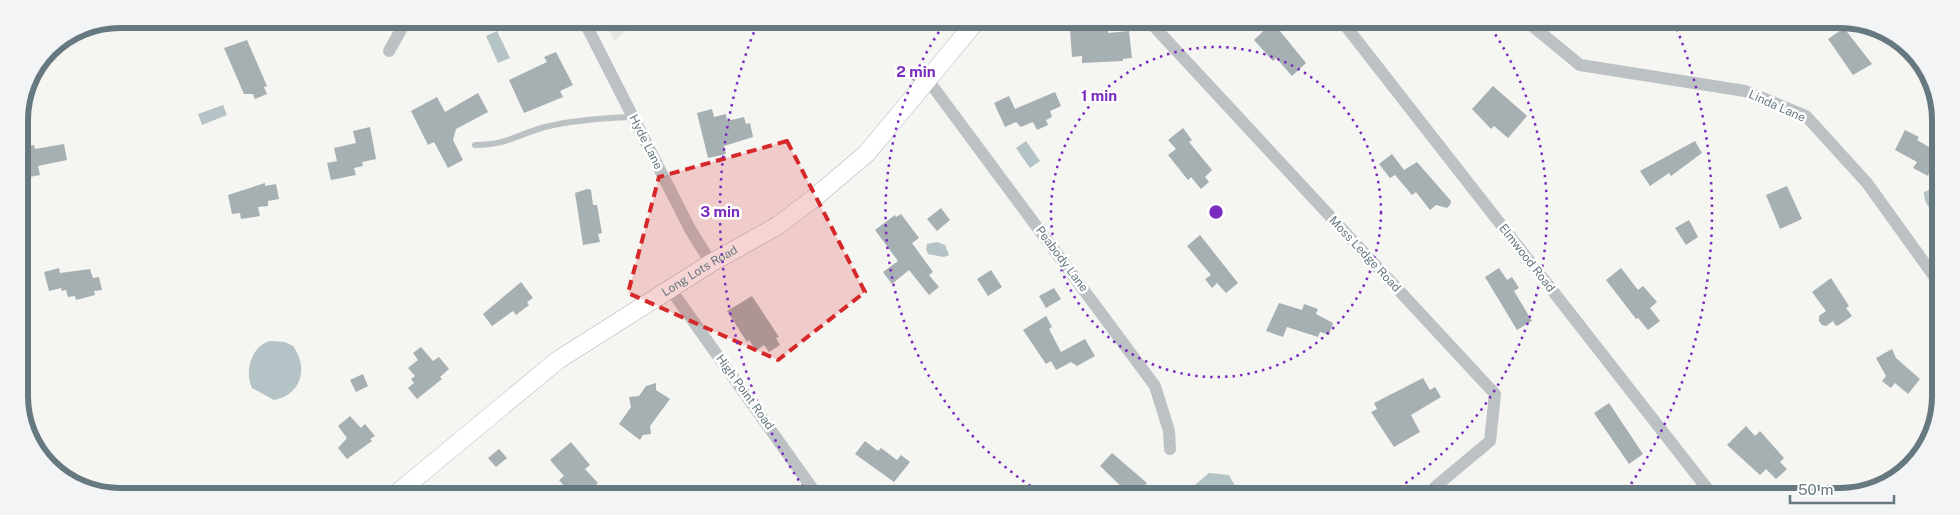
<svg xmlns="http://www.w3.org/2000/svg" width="1960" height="515" viewBox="0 0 1960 515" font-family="'Public Sans',sans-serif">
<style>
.built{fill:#e6e6e5}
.water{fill:#b4c3c5}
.building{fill:#a6afb2}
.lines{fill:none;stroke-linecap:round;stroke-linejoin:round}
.secondary-casing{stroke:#afb6b9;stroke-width:19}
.service{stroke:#bcc2c4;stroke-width:6}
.minor{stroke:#bcc2c4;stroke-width:12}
.secondary{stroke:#fff;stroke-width:18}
.marked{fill:#d62828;fill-opacity:0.2;stroke:#d62828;stroke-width:4;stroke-dasharray:10 6;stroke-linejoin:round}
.ring{fill:none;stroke:#7b2cbf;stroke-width:2.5;stroke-dasharray:2.5 5}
.labels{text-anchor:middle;stroke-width:5;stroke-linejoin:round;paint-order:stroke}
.street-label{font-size:12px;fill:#667981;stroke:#fff}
.rim{fill:none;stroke:#667981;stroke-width:6}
.centre{fill:#7b2cbf;stroke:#fff;stroke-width:2.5}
.ring-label{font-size:15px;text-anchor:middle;font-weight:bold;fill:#7b2cbf;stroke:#fff;stroke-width:5;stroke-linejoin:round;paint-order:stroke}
</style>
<rect width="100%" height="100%" fill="#f5f5f2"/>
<path class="built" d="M602,19H638L615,41Z"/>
<path class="water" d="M497,31L510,58L498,63L486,36Z
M223,105L227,115L202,125L198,114Z
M1026,141L1040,161L1030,168L1016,148Z
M1929,190L1934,191L1939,198V216C1931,213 1923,201 1924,192Z
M937,242L945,245L949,255L944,257L928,254L926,249L927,244Z
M271,341L285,342L293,346C309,368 301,395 274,400L252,388C244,372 252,344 271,341Z
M1209,473L1229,475L1235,486L1236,495H1183Z"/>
<path class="building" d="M1275,20L1284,27L1280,31L1306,63L1292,76L1276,58L1273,61L1254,40Z
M1082,23L1087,27L1108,26V33L1129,31L1132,58L1123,59V61L1082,63V56L1072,57L1070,30L1075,24Z
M1844,28L1872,64L1853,75L1828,39Z
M247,40L267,86L264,87L267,94L255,99L253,94H244L224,48Z
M556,52L573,85L560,91L563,97L524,113L509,80L547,62L544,57Z
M1493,86L1527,116L1508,138L1494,126L1491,129L1472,109Z
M1055,92L1061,106L1050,111L1052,117L1046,120L1048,125L1037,130L1033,122L1021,127L1016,122L1005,127L994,103L1009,96L1015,109Z
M478,93L488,112L456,129L453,140L463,160L448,168L434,142L428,145L411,111L437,97L445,112Z
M712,109L714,117L726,114L727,121L744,117L746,124L750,123L753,137L724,146L726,154L708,158L697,113Z
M370,127L376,159L362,162L363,166L354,168L356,175L331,180L327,163L337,161L334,148L356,143L353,131Z
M1183,128L1192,140L1189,142L1212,170L1205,177L1209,182L1201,189L1191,177L1188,180L1168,155L1176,149L1168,140Z
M1905,130L1919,137L1917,140L1939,153V179L1929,173L1928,176L1913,168L1917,162L1895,150Z
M1695,141L1702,153L1671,176L1669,173L1650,186L1640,171Z
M64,144L67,160L38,166L40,175L19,179V148L34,145L35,149Z
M1392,154L1404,170L1417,162L1451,201L1450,205L1447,208L1436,205L1430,210L1416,192L1412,195L1395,175L1390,178L1379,164Z
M265,183V186L276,184L279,199L268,201V206L258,207L260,216L241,219L240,213L232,214L228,195Z
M1787,186L1802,219L1780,229L1766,195Z
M587,189L591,190L593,205H597L602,233L598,234L600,242L583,245L575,193Z
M941,208L950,220L937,231L927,219Z
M901,214L919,238L912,243L933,272L929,275L939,287L929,295L909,270L892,284L883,272L898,261L875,230L895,215L896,217Z
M1689,220L1698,237L1686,245L1675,228Z
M1200,235L1238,283L1226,293L1217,283L1212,288L1205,279L1211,275L1187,246Z
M59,268L60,273L90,269L93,278L99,277L102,290L94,291L95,295L76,300L75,296L68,297L66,290L62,291L61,288L49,291L44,272Z
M1499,268L1507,280L1512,277L1519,288L1514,291L1532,321L1517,330L1485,277Z
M1621,268L1638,290L1643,286L1657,302L1650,308L1660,321L1648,330L1638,318L1636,319L1606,280Z
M991,270L1002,287L988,296L977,279Z
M1831,278L1849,306L1846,308L1852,316L1839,325L1836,326L1833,321L1826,326L1822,325L1819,321V316L1826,311L1812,292Z
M521,282L533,298L527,302L529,305L516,315L513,311L492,326L483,314Z
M1054,288L1061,299L1046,308L1039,296Z
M752,296L779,337L776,338L780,345L769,352L764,345L756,351L749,340L747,342L727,311Z
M1279,303L1302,310L1304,304L1318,309L1316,314L1333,323L1329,335L1320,332L1318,337L1287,327L1283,337L1266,331Z
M1046,316L1052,327L1049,329L1061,352L1085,339L1095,356L1077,366L1071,362L1056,370L1051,361L1046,364L1023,330Z
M421,347L433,361L439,357L449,369L440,377L442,379L417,399L408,388L414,383L411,379L415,376L408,368L418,360L413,353Z
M1892,349L1896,358L1920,379L1908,394L1895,383L1891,388L1882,381L1886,376L1876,358Z
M363,374L368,386L356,392L350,380Z
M1423,378L1430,390L1435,387L1441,397L1411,415L1420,432L1394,447L1371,412L1377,409L1374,403Z
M656,383V390L670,399L650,426L651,434L643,435L640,440L619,424L631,407L629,397L639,396L646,386Z
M1609,403L1643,454L1629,464L1594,413Z
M350,416L361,428L365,424L375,436L370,439L372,441L347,459L338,448L347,438L338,426Z
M1746,426L1755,436L1760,431L1784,458L1780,462L1787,469L1776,479L1766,469L1760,475L1727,445Z
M865,441L878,451L881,448L897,460L901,455L910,462L894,482L855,454Z
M571,442L590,465L585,469L598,483L584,495H553L564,486L559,480L564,476L550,460Z
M499,449L507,458L496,467L488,458Z
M1112,453L1147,483L1135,495L1130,491L1128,493L1100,466Z"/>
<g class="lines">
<g class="secondary-casing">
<g id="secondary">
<path id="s1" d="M395,495L558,360L711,263L777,226L813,199L867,153L977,20"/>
</g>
</g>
<path class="service" d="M475,145C507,145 516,135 545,127C573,120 603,118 633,117"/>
<path class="minor" d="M583,19L690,229L711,263
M1148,20L1495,394L1490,441L1435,487L1431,496
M1341,20L1713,496
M1525,20L1580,65L1745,91L1806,116L1867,183L1939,283
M389,51L407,19
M928,80L1155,386L1169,431L1170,449
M671,290L817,495"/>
<use href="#secondary" class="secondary"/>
</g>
<path class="marked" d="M787,141L865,292L778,360L628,293L659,177Z"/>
<g class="ring">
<circle cx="1216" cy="212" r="165"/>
<path d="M1043 494A331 331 0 0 1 947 20M1487 22A331 331 0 0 1 1389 494"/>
<path d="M807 493A496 496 0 0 1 758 22M1674 22A496 496 0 0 1 1625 493"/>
</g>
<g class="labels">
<g class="street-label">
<text transform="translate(1777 106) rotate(24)" y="4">Linda Lane</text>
<text transform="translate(646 142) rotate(63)" y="4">Hyde Lane</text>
<text transform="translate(1365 254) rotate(47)" y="4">Moss Ledge Road</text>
<text transform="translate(1527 258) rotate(52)" y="4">Elmwood Road</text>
<text transform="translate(1062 259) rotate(53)" y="4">Peabody Lane</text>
<text dy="4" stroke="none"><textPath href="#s1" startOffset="379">Long Lots Road</textPath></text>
<text transform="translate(745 392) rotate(54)" y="4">High Point Road</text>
</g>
</g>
<path d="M0 0H1960V515H0ZM120 28H1840A92 92 0 0 1 1932 120V396A92 92 0 0 1 1840 488H120A92 92 0 0 1 28 396V120A92 92 0 0 1 120 28Z" fill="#f3f4f5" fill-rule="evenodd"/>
<path class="rim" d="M120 28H1840A92 92 0 0 1 1932 120V396A92 92 0 0 1 1840 488H120A92 92 0 0 1 28 396V120A92 92 0 0 1 120 28Z"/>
<circle cx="1216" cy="212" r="8" class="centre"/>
<g class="ring-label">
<text x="916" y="77">2 min</text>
<text x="1099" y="101">1 min</text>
<text x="720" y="217">3 min</text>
</g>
<path d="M1790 495v8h104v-8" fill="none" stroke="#667981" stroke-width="2.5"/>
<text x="1798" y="495" font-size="15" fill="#667981" stroke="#ffffff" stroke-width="4" paint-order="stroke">50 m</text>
</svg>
